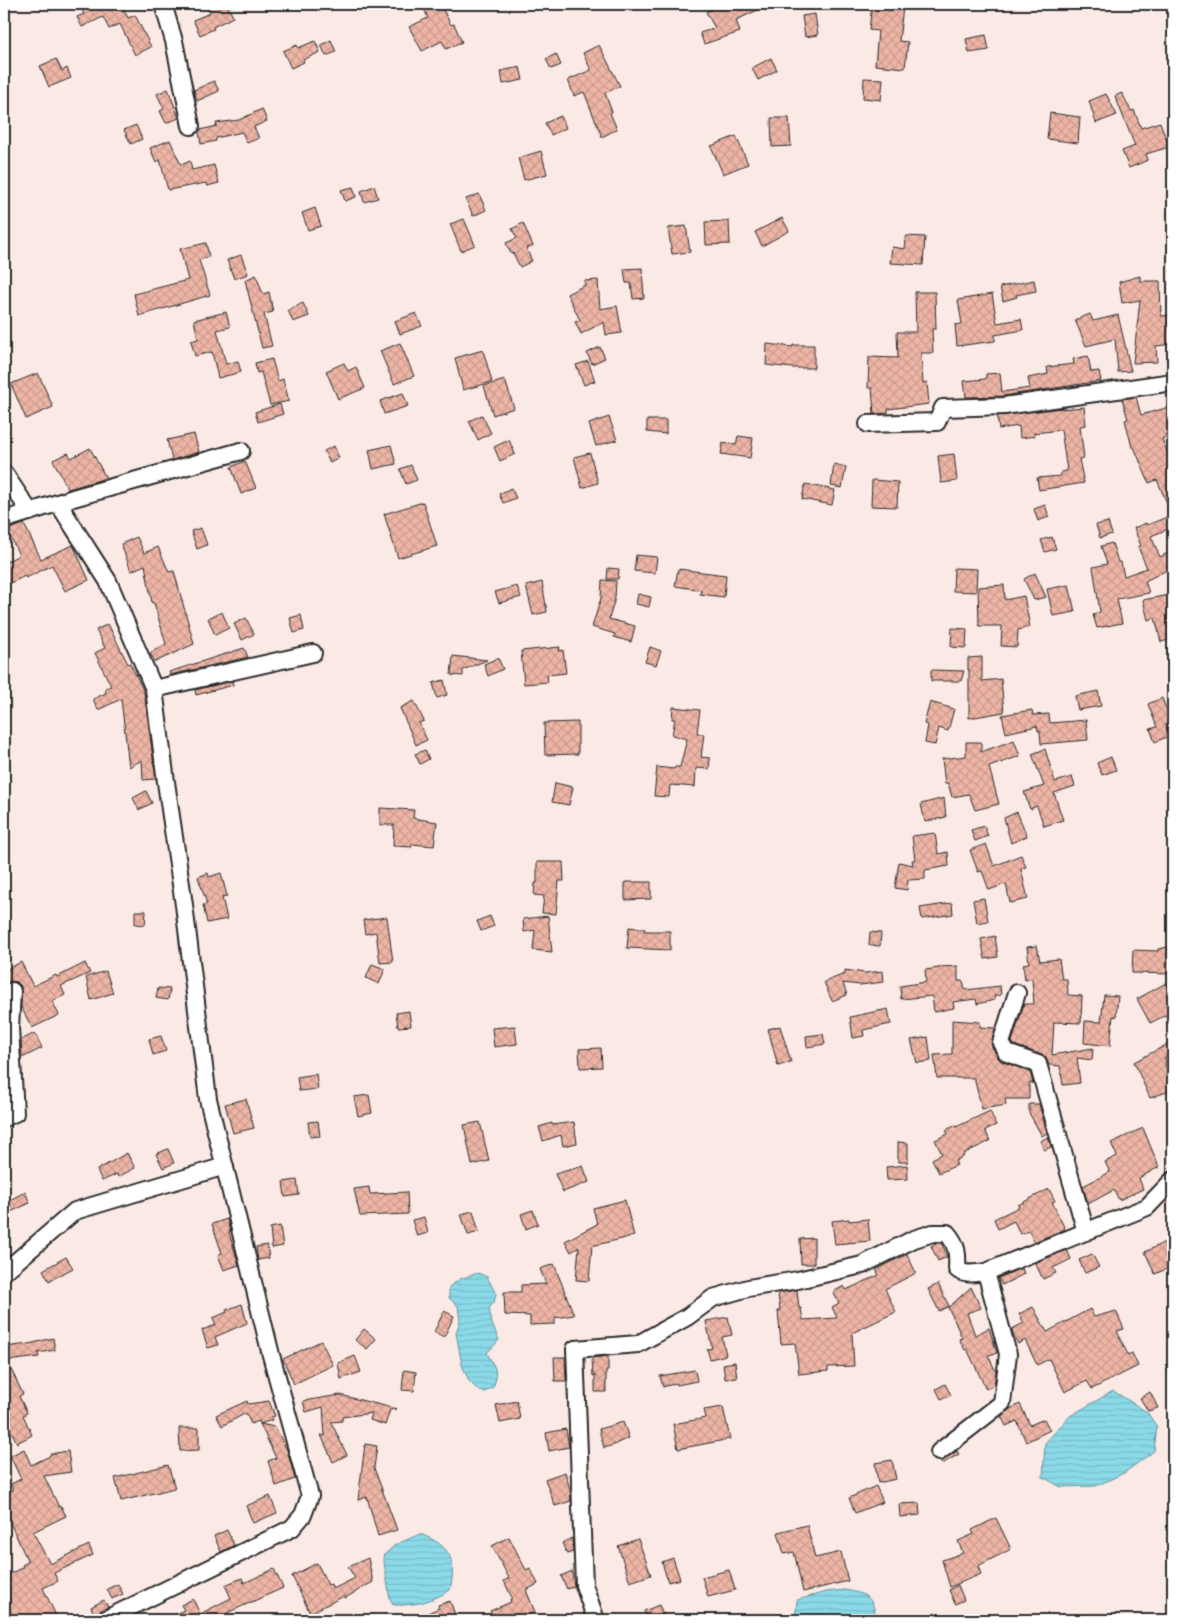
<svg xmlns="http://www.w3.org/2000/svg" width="1177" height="1624" viewBox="0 0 1177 1624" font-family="'Balsamiq Sans',sans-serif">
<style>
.water{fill:url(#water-rules);stroke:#65949d}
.building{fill:url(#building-cross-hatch);stroke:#2b2b2b}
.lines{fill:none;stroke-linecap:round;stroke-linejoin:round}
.minor-casing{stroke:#2b2b2b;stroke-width:20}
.minor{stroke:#fff;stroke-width:16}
</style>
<defs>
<pattern id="water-rules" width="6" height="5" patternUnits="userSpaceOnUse" patternTransform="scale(1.25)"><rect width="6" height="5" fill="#8bdae9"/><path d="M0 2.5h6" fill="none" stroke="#78bbc8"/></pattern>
<pattern id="building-cross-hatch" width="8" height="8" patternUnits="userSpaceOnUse" patternTransform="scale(1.25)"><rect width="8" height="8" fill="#eeb5a6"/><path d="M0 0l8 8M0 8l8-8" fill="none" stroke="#cc9c8f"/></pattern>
</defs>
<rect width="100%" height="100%" fill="#fae9e4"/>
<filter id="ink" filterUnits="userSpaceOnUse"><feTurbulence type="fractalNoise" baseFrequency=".02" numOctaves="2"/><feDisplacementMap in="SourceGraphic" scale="10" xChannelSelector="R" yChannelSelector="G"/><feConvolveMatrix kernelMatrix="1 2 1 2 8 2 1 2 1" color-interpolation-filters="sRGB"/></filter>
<g filter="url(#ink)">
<path class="water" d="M478,1273L487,1277L496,1294L494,1303L489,1308L492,1324L499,1340L487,1353L495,1368L496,1379L493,1387L485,1392L478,1390L469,1381L462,1365L456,1333L460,1321L458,1306L449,1298V1287L460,1279Z
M1113,1391L1147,1412L1157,1427L1154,1451L1124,1473L1096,1486L1061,1487L1043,1477L1045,1443L1070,1416Z
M420,1534C450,1545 457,1559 450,1590C434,1601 413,1606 394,1605L390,1599L383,1556L395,1545Z
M845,1590C867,1594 874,1597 876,1620H795L797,1600L826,1592Z"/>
<path class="building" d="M79,4H121L128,18L135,15L151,47L135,55L120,24L109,29L103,17L82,27L77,17L84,14Z
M217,4H227L233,17L213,27L214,29L200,35L193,20L210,13L207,8Z
M422,4H440L451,25L454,24L462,42L446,49L442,41L422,51L409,27L428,18Z
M720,4H771L736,20L740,32L704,44L700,33L715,28L706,12Z
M872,4L903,7L899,41L908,42L905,68L875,65L878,31L869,30Z
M815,14L818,35L805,37L802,16Z
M986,35L989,50L969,53L966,39Z
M331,40L336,52L326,56L321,45Z
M315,41L320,52L303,60L304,62L291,68L283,51L297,45L298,48Z
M599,45L620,86L605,93L612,112L610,113L617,129L602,137L584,92L574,96L568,80L591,70L583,53Z
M556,54L561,65L551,69L546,59Z
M771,58L777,70L758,80L752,68Z
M56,59L62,71L67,68L71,78L49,87L40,66Z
M520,67L523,80L503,84L501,71Z
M864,78L883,79L881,100L863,98Z
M214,81L219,91L197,101L194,90Z
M168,89L179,118L166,123L160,111L164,109L157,94Z
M1122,93L1131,111L1134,110L1141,128L1160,122L1169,147L1146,154L1148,160L1129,168L1122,151L1135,146L1115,96Z
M1106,94L1117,115L1096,123L1089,101Z
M262,109L267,121L254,127L259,138L247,143L242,132L216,138V141L201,144L199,132L200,130L217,126L216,123L239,120Z
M1050,113L1080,117L1078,143L1047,139Z
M561,116L566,128L551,135L545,123Z
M771,118H789L791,146L772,147Z
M136,125L142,139L131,144L124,130Z
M736,136L748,164L723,174L711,146Z
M170,140L181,165L190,161L192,170L214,165L219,183L207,186L206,183L168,190L160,160L156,162L150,148Z
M541,151L547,174L524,180L518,158Z
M374,186L378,198L364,202L361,191Z
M353,187L356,197L345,201L341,190Z
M479,194L486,210L473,216L466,199Z
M315,208L321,226L308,230L302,213Z
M782,218L789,231L762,246L755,232Z
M464,219L475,245L461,251L450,224Z
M729,221L730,244L706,245L705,222Z
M523,223L533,246L526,248L532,261L520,267L513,253L511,254L506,243L517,238L512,229Z
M686,226L690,252L672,254L668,228Z
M906,236L925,237L923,265L890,263L892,247L905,249Z
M206,243L209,257L199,260L210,295L139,316L134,294L188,280L180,249Z
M241,255L248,274L234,279L227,260Z
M642,268L644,298L633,299L631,283H626L624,269Z
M256,275L263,294L269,292L273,312L264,314L272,346L262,348L245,280Z
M1140,276V281H1160L1161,316L1173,315V344L1156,346L1157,362L1133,363L1140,300L1122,303L1119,282Z
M598,280L600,309L617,306L622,333L606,335L604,322L581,334L575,322L580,320L567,294L585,285L584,281Z
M1034,280L1036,291L1016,295L1017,297L1003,301L1000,287Z
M915,292H935L936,329H932L933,353H921L923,383L927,382L929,404L888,409V413L874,414L872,388H868L869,357L898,358L897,332H916Z
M992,294L997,323L1021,319L1023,330L995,335V341L957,346L955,325L962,324L958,300Z
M303,303L309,316L293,322L288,310Z
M226,312L230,327L217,330L226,364L238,361L241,372L218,378L212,352L195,356L191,341L198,339L194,320Z
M416,313L422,326L400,334L395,321Z
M1090,314L1093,321L1118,315L1131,371L1118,372L1115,339L1086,346L1075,320Z
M400,343L414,376L394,384L380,351Z
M767,344L793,347V345H814V368H793L766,365Z
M600,347L605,358L592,364L587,353Z
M483,350L492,382L463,390L455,358Z
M1088,356L1091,372L1099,371L1101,381L1003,396L966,397L964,381L986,379V374L1000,373L1002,392L1030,388L1028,378L1048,374L1047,367L1074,364L1073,359Z
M272,359L278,381L283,379L289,401L270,405L261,372L257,373L255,363Z
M588,361L595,381L584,385L576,365Z
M344,363L348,371L356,367L365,388L338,399L326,371Z
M38,373L53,407L26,419L11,384Z
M505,380L514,408L493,415L484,386Z
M403,393L408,406L384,414L380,401Z
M1136,397L1141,415L1173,406V436L1162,439L1173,467V527L1151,536L1160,557L1173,550V567L1145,581L1149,593L1117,599L1122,623L1097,628L1093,615L1100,612L1093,567L1107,564L1101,546L1112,543L1118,562H1121L1124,576L1147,568L1138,547L1141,546L1134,528L1146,523L1147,525L1172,515L1157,480L1149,483L1134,447H1132L1125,420L1128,419L1122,399Z
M280,404L283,414L258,422L255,412Z
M1084,407L1086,425L1080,426L1084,458L1079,459L1084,483L1039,490L1037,478L1061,476V472L1067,471L1061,430L1034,433L1035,436L1020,438L1019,426L999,429L997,416L1062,408V409Z
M482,415L491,433L478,440L469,421Z
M609,417L617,440L596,446L589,424Z
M647,420H666V434L647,432Z
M194,434L199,452L172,460L167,440Z
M738,436L753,438L750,458L721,454L723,443L736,445Z
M509,440L515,454L500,461L494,447Z
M391,445L396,464L373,469L369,450Z
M334,446L339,458L330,463L324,451Z
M90,448L106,478L68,489L53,460L68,453L71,458Z
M590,453L598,483L582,488L574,457Z
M954,454L957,481L941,483L938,456Z
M245,461L256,488L241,494L231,467Z
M834,464L846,467L842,488L831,486Z
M411,465L417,480L406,484L400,469Z
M872,480L898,482L897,507L871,506Z
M805,484L835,490L832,505L802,499Z
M511,488L516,498L503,503L499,494Z
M423,502L437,546L398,558L384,514Z
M1045,505L1049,517L1038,521L1034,509Z
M1108,522L1112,534L1100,538L1096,525Z
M24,524L41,559L73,545L89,580L65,591L52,565L26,578L25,576L4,586V563L19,555L7,530Z
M201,528L207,545L197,549L191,531Z
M137,537L144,553L158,547L169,572L174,571L194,644L155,662L150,653L166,644L154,603H152L145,565L131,571L121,544Z
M1052,537L1056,549L1045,552L1041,540Z
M636,555L657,557L655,573L634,571Z
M608,568L619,569L618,579H607Z
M954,568L977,569L976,592L953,591Z
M678,569L726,575L724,597L700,594L701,590L675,586Z
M1035,573L1046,597L1034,600L1024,579Z
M602,580L616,581L615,598L609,619L635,626L631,642L614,637L615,634L592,627L601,598Z
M542,582L547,612L533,615L526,586Z
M1004,585L1005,600L1024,596L1030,627L1018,630L1017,647L1001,646L1002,626H979L978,587Z
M1069,585L1075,612L1053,616L1047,589Z
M517,586L521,597L499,603L495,592Z
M638,594L651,597L649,607L636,604Z
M1173,594V639L1161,642L1155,618L1148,620L1143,600Z
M222,612L229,628L215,635L208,618Z
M301,615L304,630L294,633L290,618Z
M246,618L254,634L242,640L234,624Z
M108,624L128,664L130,663L144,692L156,779L143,780L142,760L129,767L121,699L98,710L93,699L106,693L105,688L111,686L95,653L105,648L96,630Z
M952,628L967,629L966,648L951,647Z
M560,647L559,651L563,650L566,673L547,675L548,682L524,684L521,651Z
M650,647L661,651L656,665L645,662Z
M244,648L248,657L170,675L169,672Z
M453,656L487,660L463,670V676L451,675Z
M982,657V681L1001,679L1004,712L969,718V670H968V658Z
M498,658L503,669L488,676L484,664Z
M931,670L964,671L961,681H931Z
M444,680L447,695L437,698L433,683Z
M232,681L233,685L196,695L195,690Z
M1098,691L1101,706L1078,710L1075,696Z
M1162,698L1169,716L1173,714V729L1167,731L1169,736L1155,742L1150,729L1157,727L1148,704Z
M414,701L424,721L419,723L427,740L416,745L400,708Z
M930,702L954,709L948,731L939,728L935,745L925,743L928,725L924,724Z
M673,707L700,710L697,733L704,734L701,757L710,758L709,769L696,768L695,787L670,785L669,797L654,796L657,767L674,769L675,767H680L687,739L672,735L675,719H672Z
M1032,710L1033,715L1049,714L1050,723L1086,720L1088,740L1041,744L1040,731H1038L1037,726L1006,733L1002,715Z
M578,722V754L545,755L544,723Z
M1014,740L1020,756L989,767L999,804L975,810L969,794L952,797L948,783L945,784L942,759L966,756V742H981V752Z
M1045,749L1055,782L1072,777L1075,786L1054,793L1063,820L1044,826L1037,806L1030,809L1024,792L1044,786L1032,754Z
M425,750L429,759L420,764L415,754Z
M1111,757L1116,770L1102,775L1097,763Z
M555,783L573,787L569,805L552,802Z
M146,791L152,803L139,810L133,798Z
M944,798L946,817L925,822L921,804Z
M380,808L414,810L413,818L437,822L434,846L412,844V847L393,846L394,825H380Z
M1017,812L1027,836L1011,843L1004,818Z
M984,826L988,836L975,841L971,830Z
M935,833L938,854L948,852L949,866L925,870V879L908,880L907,890L895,888L899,862L913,865L912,860H915L912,836Z
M986,844L994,866L1021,855L1026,867L1021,869L1028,899L1010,903L1006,884L989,890L982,871L978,872L970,850Z
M537,862H563L564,881H559L556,914L542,913L544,896L534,895L535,883H537Z
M208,873L209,877L221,873L227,896L222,897L227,919L207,923L203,905L207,904L198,877Z
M625,882H651V899L625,900Z
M984,898L988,921L977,923L973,900Z
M952,903L953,914L922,919L920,908Z
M135,911H146L145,925L135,924Z
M490,916L494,926L481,931L477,921Z
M548,916L552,952L533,950L535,930L524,932L523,919Z
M387,917L393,962L380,963L376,932L365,934L363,920Z
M629,927L645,929L644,931H670V950L627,948Z
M870,932L881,933L880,946L869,945Z
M995,936L998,957L985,959L981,939Z
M1037,946L1040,961L1059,959L1062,979H1067L1068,995L1082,996L1081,1023L1054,1022L1052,1055L1093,1048L1092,1060L1077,1058L1080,1083L1063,1085L1060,1066L1049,1065L1046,1058L1042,1055L1014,1045L1012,1042L1024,1004H1034L1032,979L1025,980L1023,964L1029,963L1027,947Z
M1173,946V974L1132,973L1133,950L1158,951V949Z
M21,962L33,986L56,975L57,977L85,963L90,973L61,986L65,995L52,1001L59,1015L32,1028L21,1007V986L17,982L12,981L4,985V971Z
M372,964L385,969L379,984L366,978Z
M958,966V981H963L965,990L1000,986L1001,995L994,996L995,1000L977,1004L976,999L953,1002L954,1008L934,1012L932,996L901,999L900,986L926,982L925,970L939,968V967Z
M845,970L865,973L883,971L884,982L860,985L843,983L847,995L832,1001L824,982L845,974Z
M106,971L113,993L91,1000L86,977Z
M1166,983L1173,998V1031L1166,1015L1150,1023L1137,999Z
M158,988L170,989L168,1000L156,998Z
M1104,995L1118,996L1116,1017L1113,1016L1110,1046L1084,1043L1085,1021L1101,1022Z
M888,1009L891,1024L863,1030L864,1036L853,1038L850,1017Z
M409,1011L411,1026L398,1027L396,1013Z
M952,1020L980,1022V1027L995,1028L991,1044L998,1058L1004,1062L1030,1072L1033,1083H1029V1099H1005L1006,1105L982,1109L974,1078H937L934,1055L952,1054Z
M515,1026L517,1044L494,1047L492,1028Z
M780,1026L791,1062L778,1066L768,1029Z
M35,1033L42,1048L22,1058L21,1040Z
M823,1034L825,1044L807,1047L806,1036Z
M161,1036L166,1051L153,1055L149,1039Z
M928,1037L931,1061L917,1063L911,1040Z
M1168,1044L1172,1054L1164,1058L1166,1062L1165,1063L1172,1090L1150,1098L1134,1062Z
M601,1048L602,1067L580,1068L579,1049Z
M316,1074L318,1089L299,1091L297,1077Z
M369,1095L372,1113L358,1116L354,1097Z
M246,1099L254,1128L233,1133L225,1104Z
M1029,1104H1039L1047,1133L1042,1136L1029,1113Z
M990,1111L996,1125L985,1130L990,1141L963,1154L964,1156L955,1161L957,1165L939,1173L932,1159L942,1154L935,1140L948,1134L946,1130L956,1125V1127Z
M318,1121L320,1136L310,1137L308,1122Z
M480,1122L489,1161L472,1165L464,1125Z
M574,1122L577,1143L563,1146L561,1135L543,1141L539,1127L552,1123V1125Z
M1143,1128L1159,1167L1139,1178L1143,1189L1119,1200L1114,1190L1088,1204L1083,1186L1110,1172L1105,1162L1117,1156L1111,1143Z
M1048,1137L1051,1147L1044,1150L1040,1141Z
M898,1142L908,1143V1162H898Z
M168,1149L174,1163L163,1168L156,1154Z
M127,1153L135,1168L118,1177L117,1174L102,1181L97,1170Z
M907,1165L908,1179L887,1180L886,1167Z
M583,1166L589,1182L563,1192L555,1174Z
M297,1180L299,1195L285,1197L283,1182Z
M369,1187L370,1194L407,1192L408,1214L360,1216L354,1189Z
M1049,1189L1055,1201L1052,1202L1065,1229L1034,1242L1029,1231L1020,1234L1014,1221L998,1229L994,1219L1019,1207L1018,1205Z
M25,1192L30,1203L4,1215V1203Z
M625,1200L634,1236L592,1246L589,1281L576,1280L579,1247L571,1252L565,1241L597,1224L593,1208Z
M533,1210L538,1224L526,1229L521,1214Z
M473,1211L479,1232L468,1235L461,1214Z
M424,1217L428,1233L417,1236L412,1220Z
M227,1219L230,1232L229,1233L239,1265L224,1270L218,1255L222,1253L212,1224Z
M849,1219V1221L868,1219L870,1241L835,1244L832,1221Z
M280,1226L283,1246L272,1248L270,1228Z
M814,1238V1264H801L800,1239Z
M1173,1238V1266L1155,1274L1145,1252Z
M938,1243H942L947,1257L938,1261L931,1246Z
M267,1245L269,1258L258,1260L256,1247Z
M1067,1250L1071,1259L1053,1268L1056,1273L1043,1279L1035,1263Z
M907,1254L916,1273L885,1289L896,1312L852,1333L854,1366L828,1367V1371L799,1374L795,1343L781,1344L778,1311H780L778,1293L797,1290L799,1308H801L803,1320L837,1318L832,1307L839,1303L833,1292L844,1286L846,1290L879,1275L876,1270Z
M1092,1254L1099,1267L1085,1273L1079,1260Z
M66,1257L73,1268L49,1281L43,1270Z
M554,1264L574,1315L555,1318V1324L530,1325V1316L505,1315L504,1292H521V1285L546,1284L540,1269Z
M1022,1268L1024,1274L1002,1285L998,1278Z
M938,1284L949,1306L939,1311L928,1289Z
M971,1287L981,1308L967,1313L975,1335L989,1328L997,1353L988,1355L996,1372L994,1385L986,1389L967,1349L965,1350L959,1339L962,1338L953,1317L948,1308Z
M242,1304L247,1323L215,1337L218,1345L208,1348L202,1330L216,1325L213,1318L227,1312L226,1310Z
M1033,1307L1047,1332L1090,1309L1094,1317L1116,1311L1124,1329L1117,1331L1128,1355L1132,1353L1138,1366L1092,1389L1087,1381L1065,1392L1049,1359L1037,1365L1025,1340L1018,1344L1013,1334L1012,1329L1024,1323L1019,1314Z
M444,1311L454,1316L444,1337L434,1332Z
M728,1317L732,1335L722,1337L726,1355L710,1359L707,1349L712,1348L706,1321Z
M364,1329L376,1339L367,1349L355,1340Z
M53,1338L55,1350L38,1353L39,1357L7,1361L23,1394L19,1396L27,1413L23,1415L32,1435L17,1443L4,1416V1390L8,1388L4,1378V1347L29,1344Z
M321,1341L333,1365L294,1384L283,1359Z
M355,1356L361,1372L341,1379L338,1363Z
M608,1356V1371H606V1392H595V1375L593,1376L592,1358Z
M554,1357H565L566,1381H555Z
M735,1362L737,1378L725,1379L723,1364Z
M404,1370L416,1372L414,1391L402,1390Z
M695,1370L697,1381L677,1385L676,1383L663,1387L660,1376Z
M945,1384L951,1395L941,1399L936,1389Z
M1150,1392L1158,1408L1148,1411L1140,1398Z
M340,1395L397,1409L390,1410L385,1425L370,1420L372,1413L342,1417V1421L331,1422L347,1455L333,1462L321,1435L325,1436L323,1407L306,1412L303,1401Z
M247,1401L248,1404L269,1401L275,1416L271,1417L272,1420L260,1424L259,1421L251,1424L246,1413L222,1426L216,1415Z
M517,1401L520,1419L500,1423L496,1405Z
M1020,1404L1030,1425L1044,1419L1050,1430L1026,1442L1017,1421L1006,1426L1001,1416L1010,1409Z
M723,1407L730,1439L678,1449L673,1424L706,1418L704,1410Z
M623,1422L629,1438L617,1443V1444L604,1448L599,1429Z
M260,1424L275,1427L287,1450L295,1479L276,1486L268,1461L276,1458Z
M179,1428H199V1450L180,1451Z
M566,1429L569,1447L549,1451L546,1433Z
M365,1444L377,1446L374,1468L397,1530L378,1536L367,1497L358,1500Z
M24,1449L31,1465L50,1456V1454L68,1451L71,1472L44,1476L59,1507L61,1506L66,1516L33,1532L50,1564L89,1545L93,1555L54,1573L58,1581L43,1588L58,1620H8L4,1612V1577L23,1567L22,1565L28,1562L4,1509V1494L13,1490L11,1484L21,1479L10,1456Z
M957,1451L959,1454L942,1464L940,1462Z
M892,1460L896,1479L878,1483L875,1463Z
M168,1465L175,1488L121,1501L115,1478Z
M565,1472L570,1489L571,1501L555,1506L545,1479Z
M876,1486L883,1502L855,1513L849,1498Z
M270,1496L277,1513L253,1523L246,1506Z
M919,1503L920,1515L900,1517L899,1504Z
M996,1518L1011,1549L978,1566L981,1574L950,1587L942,1560L963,1553L958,1541L974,1534L972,1530Z
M807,1525L815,1558L841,1552L848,1581L803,1592L794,1552L784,1554L778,1532Z
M227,1530L234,1545L221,1552L214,1536Z
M509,1537L526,1570L530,1568L538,1584L526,1590L535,1612L516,1620H495L490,1611L511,1602L510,1599L512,1598L504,1581L509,1578L492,1546Z
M572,1538L573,1552L567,1554L562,1543Z
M638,1539L651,1575L630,1582L618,1546Z
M368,1558L373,1582L345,1598L344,1596L310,1613L292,1576L317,1563L328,1585L331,1584L333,1589L355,1578L348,1567Z
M673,1558L680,1579L668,1582L662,1562Z
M274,1569L283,1588L227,1613L230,1620H162L184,1610L181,1605L193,1599L200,1614L231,1598L225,1585L242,1578L244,1583Z
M729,1570L735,1590L708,1597L702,1577Z
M572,1571L574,1586L567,1589L561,1576Z
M118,1584L123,1594L112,1599L107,1589Z
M958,1585L964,1600L955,1604L949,1590Z
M104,1600L108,1607L100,1611L95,1616L91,1607Z
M450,1601L457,1620H412L439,1608L438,1605Z
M659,1605L666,1620H648L644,1611Z"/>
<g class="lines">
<g class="minor-casing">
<path id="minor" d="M163,4L174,41L191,126
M868,424L937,422L943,408L1004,406L1173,382
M4,473L30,512
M58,503L108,581L154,689L166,782L184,905L208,1099L271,1355L310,1496L303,1515L292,1528L104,1620
M4,520L73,498L241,451
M154,689L313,653
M1017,993L1001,1043L1007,1053L1038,1064L1086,1232
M4,1118L15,1113L10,1028L12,991
M4,1272L75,1211L225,1166
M939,1452L1002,1403L1008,1354L986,1272L1147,1207L1173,1180
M596,1620L584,1585L575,1349L638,1344L687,1317L713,1298L748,1288L798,1280L862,1265L914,1239L933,1233H947C957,1244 958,1254 957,1269C964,1276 975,1273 986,1272"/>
</g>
<use href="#minor" class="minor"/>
</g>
</g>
<rect width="1177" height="1624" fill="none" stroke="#fff" stroke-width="20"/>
<rect x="10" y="10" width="1157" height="1604" fill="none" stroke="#2b2b2b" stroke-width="2" filter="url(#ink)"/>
</svg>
